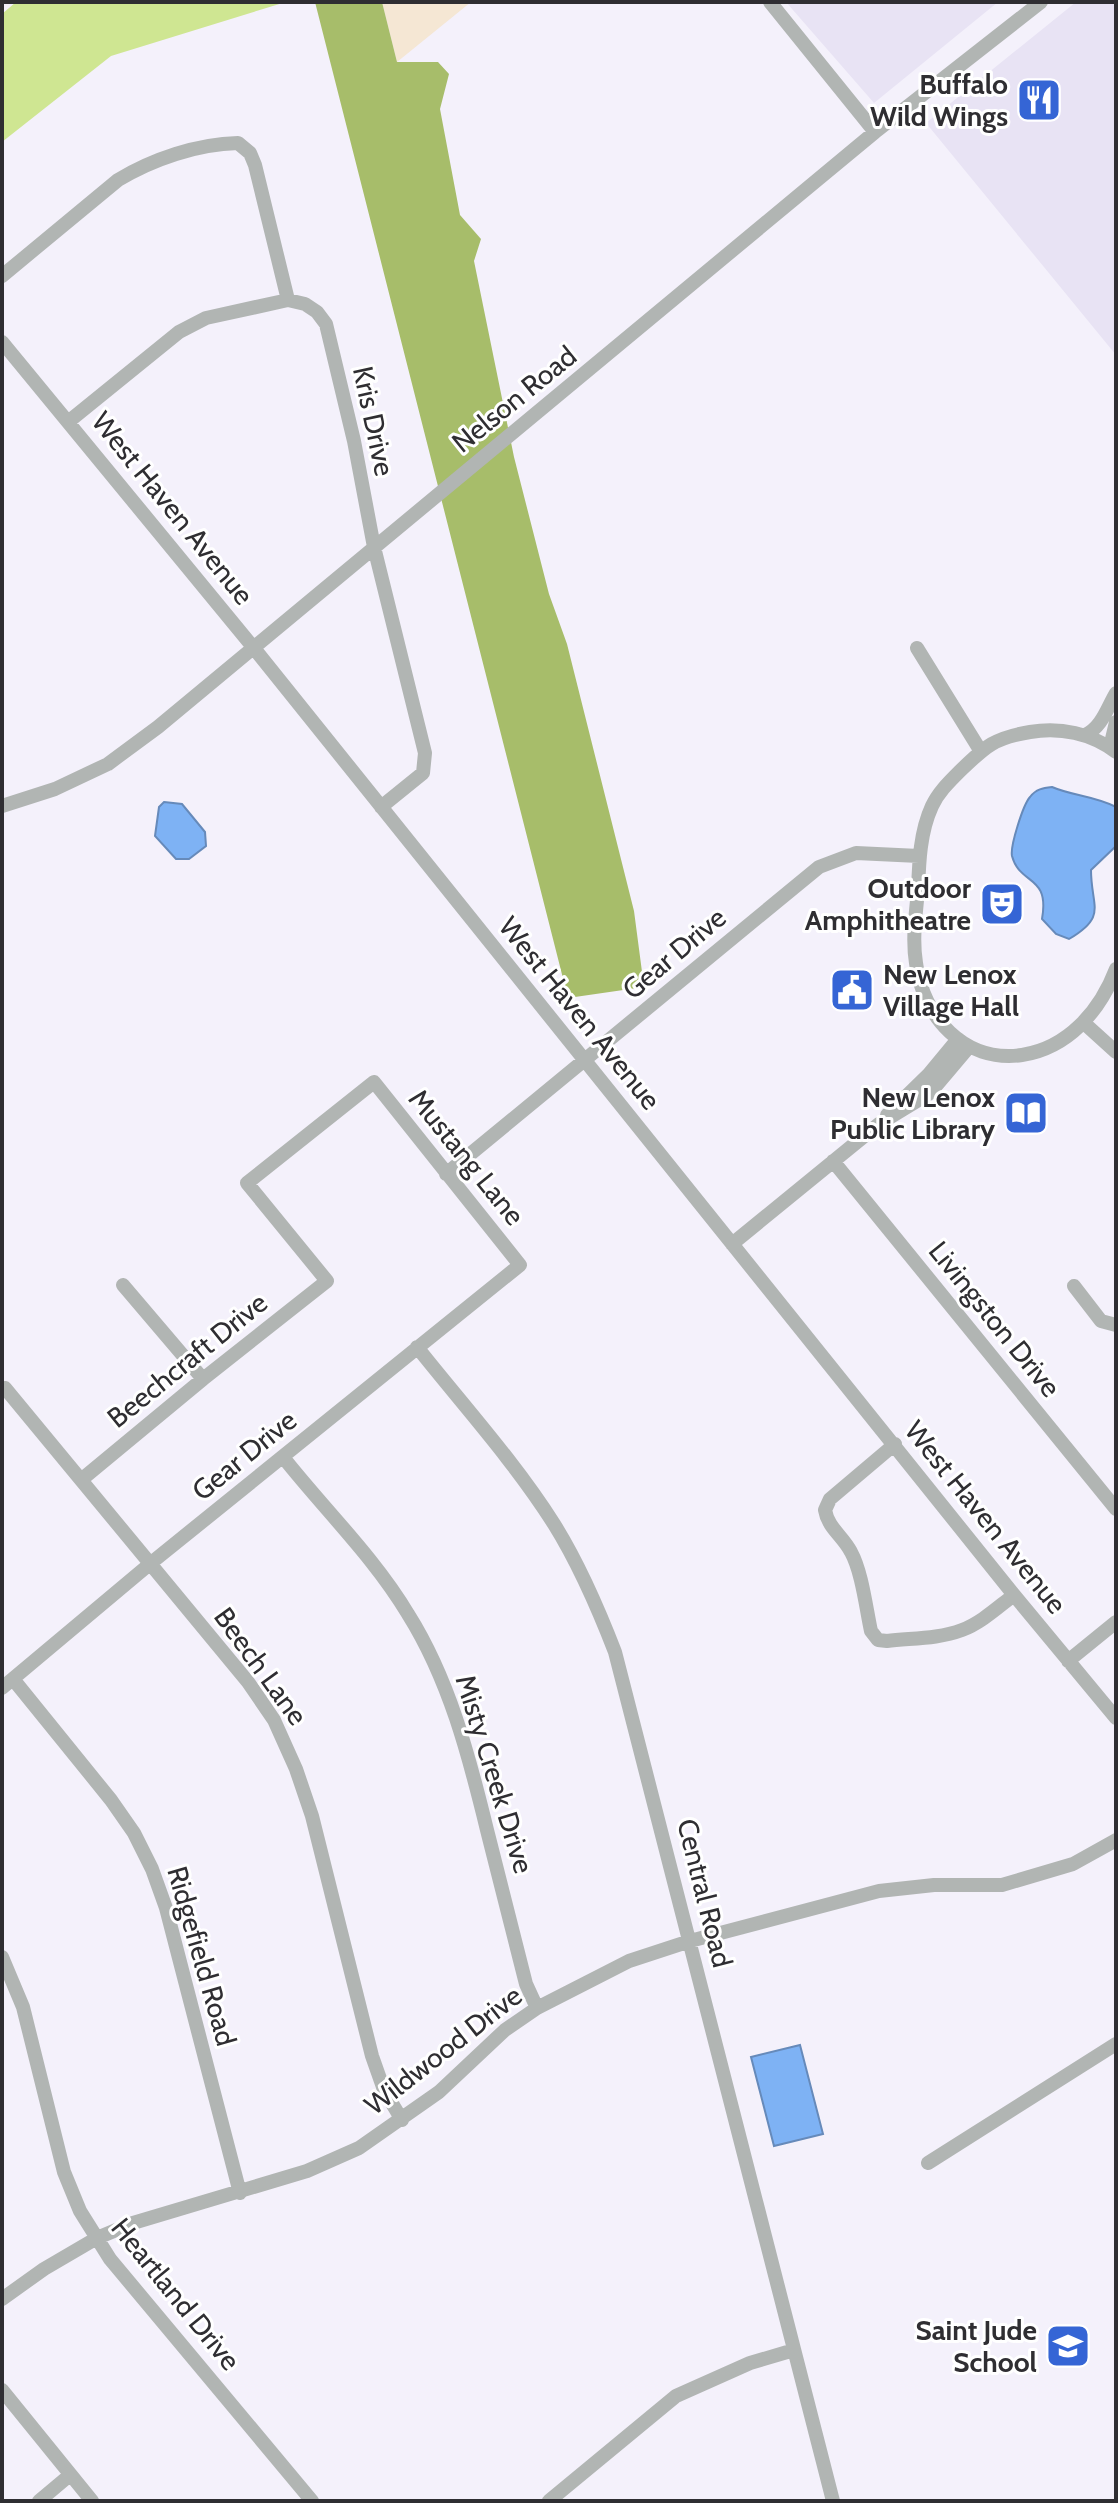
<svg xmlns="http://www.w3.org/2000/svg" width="1118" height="2503" viewBox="0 0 1118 2503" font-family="Cabin,sans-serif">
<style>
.built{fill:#e8e3f4}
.industrial{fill:#f5e7d4}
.green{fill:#cfe692}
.forest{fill:#a7bd6a}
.water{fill:#7eb2f4;stroke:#668aba;stroke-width:2}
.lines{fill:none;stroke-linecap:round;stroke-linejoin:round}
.minor{stroke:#b1b5b3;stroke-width:14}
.labels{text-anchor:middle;stroke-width:6;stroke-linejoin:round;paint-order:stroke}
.poi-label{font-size:28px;font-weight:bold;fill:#2f2e32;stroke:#fff;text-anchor:end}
.street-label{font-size:28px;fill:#2f2e32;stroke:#fff}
</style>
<rect width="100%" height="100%" fill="#f4f1fb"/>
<path class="built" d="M786,2H998L874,103Z
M1076,2H1116V355L926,123Z"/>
<path class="industrial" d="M382,2H471L397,62Z"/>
<path class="green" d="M16,2H286L111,56L2,142V14Z"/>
<path class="forest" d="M315,2H382L397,62H438L449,74L440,109L460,215L481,239L474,261L514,457L549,594L567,644L634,911L644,987L568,998Z"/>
<path class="water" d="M1052,787C1073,796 1095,796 1116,807V846L1091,870C1091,907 1108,916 1069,939L1056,934L1042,919C1050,874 1020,886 1012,856C1010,846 1023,805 1030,797C1036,789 1043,788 1052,787Z
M164,802L182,804L205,832L206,846L189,859H176L155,836L159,807Z
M800,2045L823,2134L774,2146L751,2057Z"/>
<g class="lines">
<path class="minor" d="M770,2L875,132
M2,276L118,180C153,159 197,144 238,143L250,153L255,165L288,300
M2,342L253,647L1014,1595L1116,1718
M68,422L179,332L206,318L288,300L305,304L317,312L326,324L354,441L374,547L425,753L423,773L381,807
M917,648L980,750
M1085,735C1102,727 1107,708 1116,693
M1114,749L1111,743L1116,722
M1116,752C1091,733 1060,727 1030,732C992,738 984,748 958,773C948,783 938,793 932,806C920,832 919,862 918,890C916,913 912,939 916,963C923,1017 964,1063 1022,1055C1068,1048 1100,1011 1116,969
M2,806L55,789L108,764L158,727L875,132L1041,2
M1084,1023L1116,1052
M887,1115L929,1074L958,1039
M833,1161L1116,1509
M446,1174L819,867L856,853L919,856
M732,1244L879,1124L930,1093L968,1048
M123,1285L203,1379
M1074,1286L1101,1321L1116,1325
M417,1347C463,1405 514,1461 554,1524C579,1564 598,1608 615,1652L833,2501
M2,1390L5,1388L248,1682L274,1720L296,1769L312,1816L372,2056L384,2090L402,2120
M895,1444L830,1499L825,1510C828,1528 843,1536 851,1552C862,1572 866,1608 871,1631L878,1640L887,1641C912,1638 938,1639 962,1630C981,1623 998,1607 1014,1595
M283,1457C324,1509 374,1557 408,1614C449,1679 469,1756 487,1830C500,1881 513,1933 526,1984L537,2008
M1068,1661L1116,1622
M13,1679L111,1800L134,1833L152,1869L166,1908L240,2193
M2,1688L151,1563L520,1265L374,1082L247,1183L327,1281L203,1379L81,1480
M2,1957L23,2007L64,2172L80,2211L110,2259L312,2501
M928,2163L1116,2044
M2,2299L44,2269L97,2238L133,2223L307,2171L359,2148L439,2092L505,2030L537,2008L629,1961L690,1941L879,1891L934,1885H1002L1073,1864L1116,1840
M2,2390L92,2501
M39,2501L70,2475
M549,2501L676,2396L750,2363L794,2350"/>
</g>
<defs>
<g id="restaurant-square" transform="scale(2.3)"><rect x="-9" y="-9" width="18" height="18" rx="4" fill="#3565d5" stroke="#fff"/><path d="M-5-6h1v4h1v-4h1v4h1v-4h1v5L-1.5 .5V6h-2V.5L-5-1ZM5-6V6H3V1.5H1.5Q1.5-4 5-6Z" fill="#fff"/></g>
<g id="theatre-square" transform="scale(2.3)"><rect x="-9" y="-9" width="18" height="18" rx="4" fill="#3565d5" stroke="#fff"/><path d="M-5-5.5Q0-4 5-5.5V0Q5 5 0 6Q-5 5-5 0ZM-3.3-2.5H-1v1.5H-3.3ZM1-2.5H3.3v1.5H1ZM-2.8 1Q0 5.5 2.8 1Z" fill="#fff"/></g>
<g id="civic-square" transform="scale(2.3)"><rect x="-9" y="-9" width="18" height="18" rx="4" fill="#3565d5" stroke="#fff"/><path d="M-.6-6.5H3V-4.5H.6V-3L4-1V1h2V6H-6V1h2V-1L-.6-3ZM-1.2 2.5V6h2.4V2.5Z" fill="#fff"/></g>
<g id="library-square" transform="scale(2.3)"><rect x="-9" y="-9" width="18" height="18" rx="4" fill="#3565d5" stroke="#fff"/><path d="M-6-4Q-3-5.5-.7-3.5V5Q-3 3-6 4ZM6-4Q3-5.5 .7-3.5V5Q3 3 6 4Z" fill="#fff"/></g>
<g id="school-square" transform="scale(2.3)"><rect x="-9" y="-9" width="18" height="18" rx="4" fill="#3565d5" stroke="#fff"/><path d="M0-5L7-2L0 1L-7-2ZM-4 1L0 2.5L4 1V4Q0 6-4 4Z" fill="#fff"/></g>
</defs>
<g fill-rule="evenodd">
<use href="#restaurant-square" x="1039" y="100"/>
<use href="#theatre-square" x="1002" y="904"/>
<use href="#civic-square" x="852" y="990"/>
<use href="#library-square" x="1026" y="1113"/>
<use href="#school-square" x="1068" y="2346"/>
</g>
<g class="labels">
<g class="poi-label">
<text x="1008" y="94">Buffalo<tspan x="1008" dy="32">Wild Wings</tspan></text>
<text x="971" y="898">Outdoor<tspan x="971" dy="32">Amphitheatre</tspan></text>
<text x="883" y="984" text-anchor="start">New Lenox<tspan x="883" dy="32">Village Hall</tspan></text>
<text x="995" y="1107">New Lenox<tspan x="995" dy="32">Public Library</tspan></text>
<text x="1037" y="2340">Saint Jude<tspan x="1037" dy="32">School</tspan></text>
</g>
<g class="street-label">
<text transform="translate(514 399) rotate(-39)" y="10">Nelson Road</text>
<text transform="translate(374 421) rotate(78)" y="10">Kris Drive</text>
<text transform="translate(173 508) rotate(51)" y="10">West Haven Avenue</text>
<text transform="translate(674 953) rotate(-40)" y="10">Gear Drive</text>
<text transform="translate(580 1013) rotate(51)" y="10">West Haven Avenue</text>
<text transform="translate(467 1157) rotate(51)" y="10">Mustang Lane</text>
<text transform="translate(995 1319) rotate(51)" y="10">Livingston Drive</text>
<text transform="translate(187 1360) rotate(-39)" y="10">Beechcraft Drive</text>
<text transform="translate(244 1455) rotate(-39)" y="10">Gear Drive</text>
<text transform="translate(986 1517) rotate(51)" y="10">West Haven Avenue</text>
<text transform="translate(261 1666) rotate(54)" y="10">Beech Lane</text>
<text transform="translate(495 1774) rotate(73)" y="10">Misty Creek Drive</text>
<text transform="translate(705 1893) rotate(76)" y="10">Central Road</text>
<text transform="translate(202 1956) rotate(74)" y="10">Ridgefield Road</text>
<text transform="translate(443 2050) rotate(-38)" y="10">Wildwood Drive</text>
<text transform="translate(176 2294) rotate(51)" y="10">Heartland Drive</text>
</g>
</g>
<rect width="1118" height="2503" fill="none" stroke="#2f2e32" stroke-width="8"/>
</svg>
